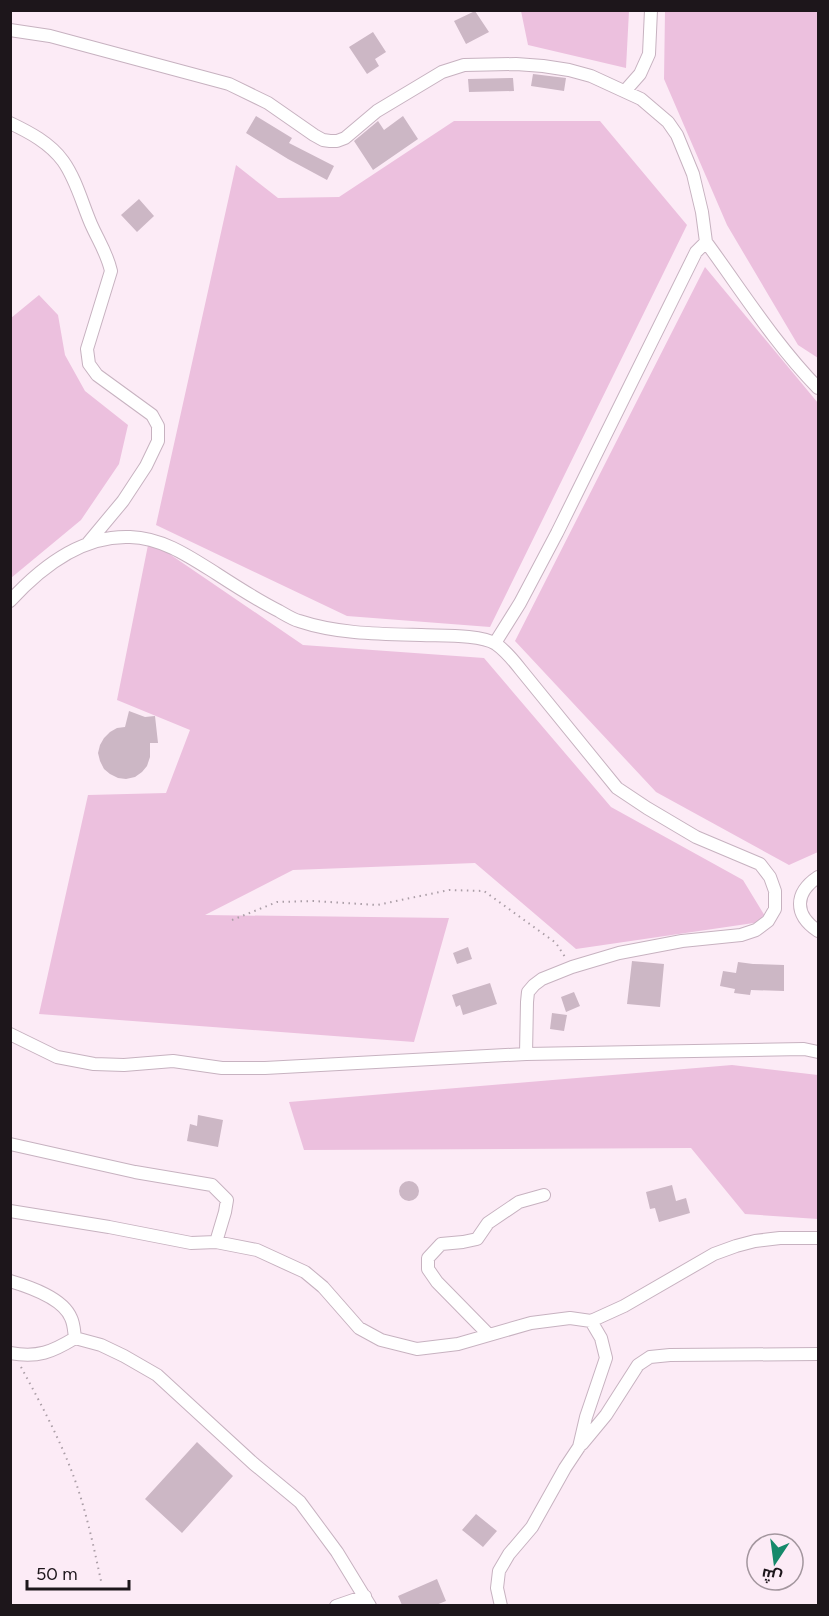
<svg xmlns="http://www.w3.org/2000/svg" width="829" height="1616" viewBox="0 0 829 1616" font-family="Figtree,Cairo,sans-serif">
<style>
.green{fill:#ecc0de}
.building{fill:#ccb7c5}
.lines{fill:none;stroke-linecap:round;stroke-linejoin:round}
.minor-casing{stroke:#c7b2c0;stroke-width:14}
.path{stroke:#ab9ea7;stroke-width:2;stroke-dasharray:1.5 4.5;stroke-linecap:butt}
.minor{stroke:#fff;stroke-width:12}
</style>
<rect width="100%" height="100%" fill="#fcebf6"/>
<path class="green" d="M521,11H629L626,68L528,45Z
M665,11H818V358L798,345L727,225L664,79Z
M454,121H600L687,225L490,627L347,616L156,525L236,165L278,198L339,197Z
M705,267L818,403V852L789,865L656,792L515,641Z
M39,295L58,315L65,355L85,391L128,425L119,464L81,520L11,578V318Z
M149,540L303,645L484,658L611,807L743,880L768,921L576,949L475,863L293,870L205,915L449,918L414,1042L39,1014L88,795L166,793L190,730L117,700Z
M732,1065L818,1075V1219L745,1214L691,1148L304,1150L289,1102Z"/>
<path class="building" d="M475,11L489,32L466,44L454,21Z
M373,32L386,52L375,59L379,66L367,74L349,47Z
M533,74L566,78L564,91L531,86Z
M513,78L514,91L469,92L468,79Z
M256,116L292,138L289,143L334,166L327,180L288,159L246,133Z
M403,116L418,139L373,170L354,141L378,121L384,130Z
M139,199L154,216L137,232L121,215Z
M129,711L145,717L155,716L158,743H150V757L147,766L142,772L135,777L126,779L118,778L110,774L104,769L100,761L98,753L100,745L104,738L110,732L117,728L125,727Z
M468,947L472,959L457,964L453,953Z
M632,961L664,964L660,1007L627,1004Z
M738,962L753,964L784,965V991L751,990L750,995L734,993L735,989L720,986L723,971L736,973Z
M490,983L497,1004L463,1015L460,1005L456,1007L452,995Z
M574,992L580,1006L566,1012L561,997Z
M552,1013L567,1015L564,1031L550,1029Z
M198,1115L223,1120L218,1147L187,1141L190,1124L197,1126Z
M399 1191a10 10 0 1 1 20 0a10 10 0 1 1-20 0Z
M672,1185L676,1201L686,1198L690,1213L659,1222L655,1208L650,1209L646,1192Z
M197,1442L233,1476L182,1533L145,1499Z
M476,1514L497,1531L483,1547L462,1530Z
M437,1579L446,1601L436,1605H402L398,1596Z"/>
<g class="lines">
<g class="minor-casing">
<path id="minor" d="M10,30L50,36L229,84L268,103L314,135L323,140L330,141H337L345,138L377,111L442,72L464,65L516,64L543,66L569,70L591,76L641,99L668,122L677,135L693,174L702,212L706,242L696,252L557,533L520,603L495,643
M625,91L640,74L649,54L651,10
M10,123C29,132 50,143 63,161C76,179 82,203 91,224C98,240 107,253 111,271L87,349L89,364L97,375L152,415L158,426V441L146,466L123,501L88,543
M706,242C742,291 775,344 818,388
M10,601C41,567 82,535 130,537C163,538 190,557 217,574C237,587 257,600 279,611C286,615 292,619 299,621C338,634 380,634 421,635C440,636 480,634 496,644C506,651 514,661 521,670L617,788L647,808L696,837L760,864L770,877L775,891V909L768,921L756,930L741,935L682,941L619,953L572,967L542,979L534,985L528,992L527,1002L526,1054
M818,877C794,893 794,915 818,931
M10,1034L57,1057L94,1064L124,1065L173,1061L222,1068H265L526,1054L804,1049L818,1052
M10,1144L135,1172L212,1185L227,1200L225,1212L216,1242
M10,1211L109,1227L191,1243L216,1242L257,1250L305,1272L323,1287L359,1328L381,1340L417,1349L458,1344L531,1323L570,1318L591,1321L624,1306L714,1254L736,1246L755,1241L780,1238H818
M10,1281C30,1287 63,1298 71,1318C74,1324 74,1331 75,1338L101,1345L124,1356L157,1375L254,1464L300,1502L337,1552L370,1606
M489,1335L437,1282L428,1269V1258L441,1244L463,1242L477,1239L488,1223L519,1202L544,1195
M10,1353C38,1358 52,1352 75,1338
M582,1444L606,1415L638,1365L650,1357L670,1355L818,1354
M336,1606L365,1596
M501,1606L497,1588L499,1571L509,1554L532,1527L565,1468L579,1447L586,1417L606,1358L601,1338L591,1321"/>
</g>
<path class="path" d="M232,920L277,902L314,901L377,905L449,890L484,891L556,943L565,957
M21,1367C41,1404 62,1443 76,1483C87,1515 94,1548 101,1581"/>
<use href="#minor" class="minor"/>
</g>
<rect width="829" height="1616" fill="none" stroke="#1d161b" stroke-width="24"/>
<g transform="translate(775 1562) rotate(193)"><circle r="28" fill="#fcebf6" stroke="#a3969e" stroke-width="1.5"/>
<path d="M0-4.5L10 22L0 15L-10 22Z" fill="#15896a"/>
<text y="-9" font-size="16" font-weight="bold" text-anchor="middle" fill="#1d161b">ش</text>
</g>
<path d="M27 1580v9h102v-9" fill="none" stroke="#1d161b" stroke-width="3"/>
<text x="36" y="1580" font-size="18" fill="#1d161b" stroke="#fcebf6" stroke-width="4.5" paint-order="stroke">50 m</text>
</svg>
